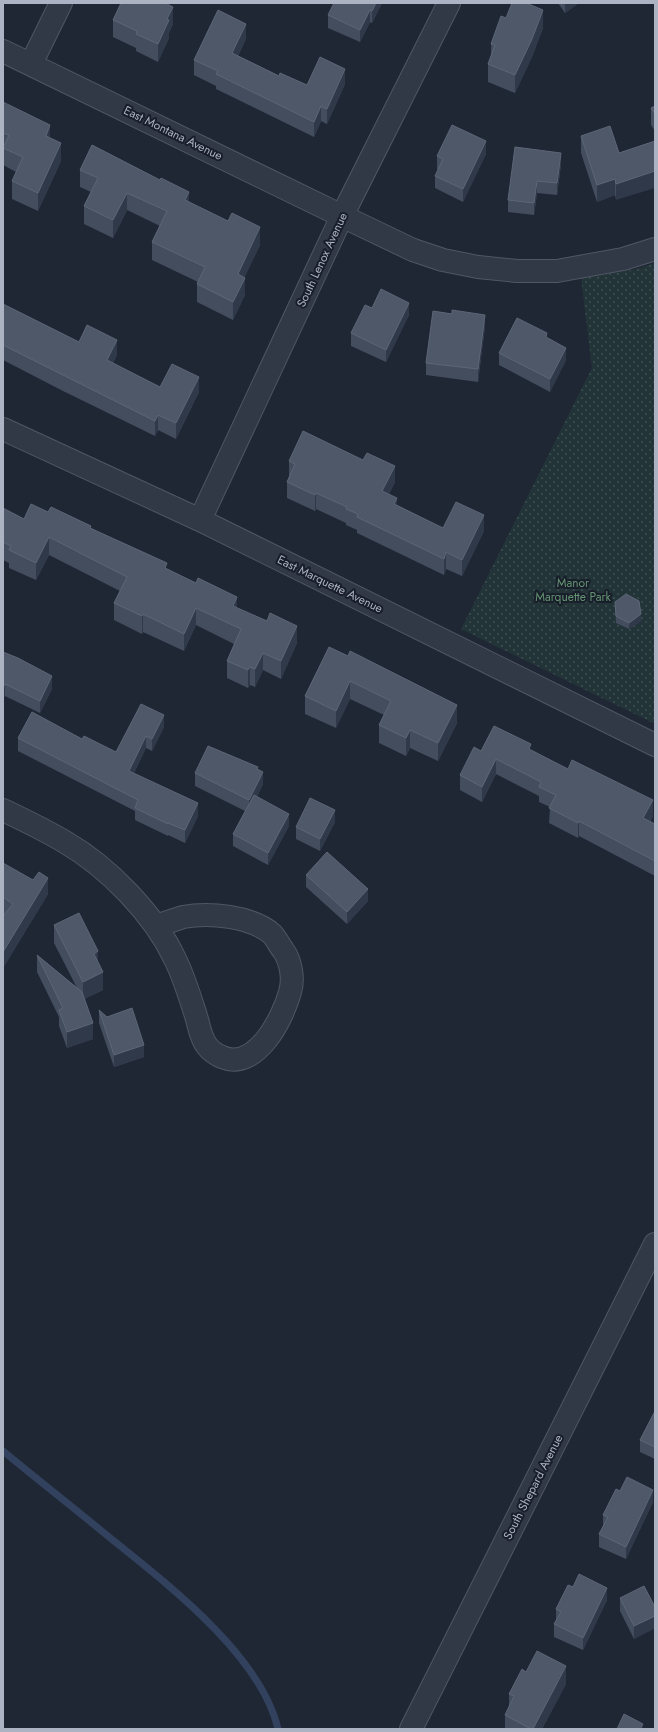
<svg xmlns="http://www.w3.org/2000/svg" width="658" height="1732" viewBox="0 0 658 1732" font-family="Jost,sans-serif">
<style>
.park{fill:url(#park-dots)}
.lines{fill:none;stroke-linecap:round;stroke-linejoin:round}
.stream{stroke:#32415d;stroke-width:7}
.street-casing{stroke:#505664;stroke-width:24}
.street{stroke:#323946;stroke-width:22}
.wall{fill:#434d5e}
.shaded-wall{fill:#303949}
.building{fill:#4e5869;stroke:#5d6677}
.labels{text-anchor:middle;stroke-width:4;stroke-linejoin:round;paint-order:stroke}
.street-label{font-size:12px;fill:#acb3c3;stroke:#181e2a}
.park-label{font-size:12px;fill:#649372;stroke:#181e2a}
</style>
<defs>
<pattern id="park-dots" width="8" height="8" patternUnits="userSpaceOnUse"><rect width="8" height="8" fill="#223437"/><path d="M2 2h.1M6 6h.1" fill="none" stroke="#3f4f52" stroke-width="1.8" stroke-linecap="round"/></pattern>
</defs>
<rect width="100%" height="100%" fill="#1f2735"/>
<path class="park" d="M655,263V724L461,629L592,368L581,278L636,269Z"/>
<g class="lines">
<path class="stream" d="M3,1451C38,1480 74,1508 109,1537C166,1583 261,1655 278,1729"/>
<g class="street-casing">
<path id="street" d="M3,51L342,216L413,250L443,260L478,267L517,271H557L623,259L655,249
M31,64L61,3
M3,429L200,520L655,745
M200,520L342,216L449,3
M3,810C24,820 45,830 65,842C108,867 154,914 175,959C184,977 190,997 196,1016C199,1025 200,1037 207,1046C210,1050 217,1055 222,1057C256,1072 283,1018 290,992C294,979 291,961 283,950C279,945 276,938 272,934C251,916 209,912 183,917C174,920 165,923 156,926
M411,1729L655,1244"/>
</g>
<use href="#street" class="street"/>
</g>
<path class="wall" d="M382,3L372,23L370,22L360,42L328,28V15Z
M558,3H579L565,13Z
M506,18L543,28L532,57L515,93L488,82V64L491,56V44Z
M113,20L173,24L169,33V38L158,62L136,51V48L113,37Z
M246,39L238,56L279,76L307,85L345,84L327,124L321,121L314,137L216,89V86L194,75V60Z
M3,102L50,138L61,161L38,211L12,199V181L16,172L3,165Z
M655,106V131L651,125V108Z
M581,136L619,153L616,200L615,195L597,202L581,153Z
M486,154L463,202L435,188V176L438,169H437V156Z
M561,165L557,195L537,193L534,215L508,212V200Z
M80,170L189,202L260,245L244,278L245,295L233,320L197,302V284L198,282L152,260V242L160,226L127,210L113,238L84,224V206L91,192L80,187Z
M3,304L79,342L117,355L113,363L160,387L199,392L176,439L158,430L155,436L63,391L3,360Z
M372,308L409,315L386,362L351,346V333Z
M485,327L478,382L426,375V363Z
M547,338L566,360L550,392L499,365V353Z
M289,461L395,482L389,494L397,505L443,528L484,531L462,576L446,569L444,575L357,533V530L346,525V523L316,509L315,511L287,498V482L289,477Z
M3,508L24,519L48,512L91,529L167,569L237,608L297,643L281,679L263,670L255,687L250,685L248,688L227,678V661L234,644L196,625L184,651L143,632L142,634L114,620V603L120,591L49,555L36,580L9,568V563L3,560Z
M615,602L641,621L629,629L616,623Z
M329,647L457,723L438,761L410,748L406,756L379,743V725L384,715L350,699L336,728L305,714V696Z
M3,652L52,689L40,713L5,696Z
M141,704L164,727L152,751L146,748L134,773L198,816L185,843L168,835V836L135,820V811L18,751V738L82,739L116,752Z
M531,750L653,816L650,822L655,824V876L579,836L578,838L549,823L550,807L539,802V796L496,774L482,802L460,790V775L481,751Z
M258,769L263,784L257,797L289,826L268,865L233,846V834L245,811L195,786V773Z
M335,822L320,851L296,839V827Z
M3,863L48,894L3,968V916L4,914H3Z
M306,875L368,901L347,924L306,887Z
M54,925L98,964L103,990L84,999L93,1039L67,1048L59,1026V1017L37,972V955L77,988L54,943Z
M99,1010L144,1057L114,1067L99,1023Z
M655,1411V1459L640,1452V1440Z
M620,1491L653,1502L626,1559L599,1547V1534L603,1527V1515Z
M573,1587L607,1600L583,1650L554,1637V1624L556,1621V1609Z
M620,1598L655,1607V1628L634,1639L620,1611Z
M526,1672L566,1684L542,1729H505V1715L509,1707V1694Z"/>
<path class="shaded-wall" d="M376,3H382L372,23V11Z
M565,3H579L565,13Z
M173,7V24L169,33V38L158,62V44L167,19Z
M370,10V22L360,42V30Z
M543,10V28L532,57L515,93V75Z
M246,24V39L232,68V53Z
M345,69V84L327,124V109Z
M321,106V121L314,137V122Z
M50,125V142L46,136Z
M486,141V154L463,202V189Z
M61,143V161L38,211V193Z
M561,153V165L557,195V183Z
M655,171V188L616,200V184Z
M615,179V195L597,202V185Z
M537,181V193L534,215V203Z
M189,192V209L185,200Z
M127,193V210L113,238V220Z
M260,227V245L240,287L245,278V295L233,320V302L238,274Z
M409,303V315L386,362V350Z
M485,315V327L478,382V369Z
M117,340V355L107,376V360Z
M566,348V360L550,392V379Z
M199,377V392L176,439V423Z
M158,415V430L155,436V421Z
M395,466V482L382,507V491Z
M316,493V509L315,511V495Z
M397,498V514L394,504Z
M484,515V531L462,576V560Z
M49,537V555L36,580V563Z
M446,552V569L444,575V559Z
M237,597V614L233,606Z
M196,608V625L184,651V634Z
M143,614V632L142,634V616Z
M641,614V621L629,629V623Z
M297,626V643L281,679V661Z
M263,653V670L255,687V669Z
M250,667V685L248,688V670Z
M52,676V689L40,713V701Z
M350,681V699L336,728V711Z
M5,684V696L3,701V688Z
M457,705V723L438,761V743Z
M164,715V727L152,751V739Z
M410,730V748L406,756V738Z
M146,736V748L129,783V771Z
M496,759V774L482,802V787Z
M263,772V784L249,813V800Z
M653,800V816L643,834V818Z
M198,803V816L185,843V830Z
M335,810V822L320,851V839Z
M289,814V826L268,865V853Z
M579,821V836L578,838V823Z
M48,878V894L3,968V952Z
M368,889V901L347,924V912Z
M98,951V969L94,954Z
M103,972V990L83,1000V982Z
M93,1023V1039L67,1048V1032Z
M144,1045V1057L114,1067V1055Z
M653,1490V1502L626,1559V1547Z
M607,1588V1600L583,1650V1638Z
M655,1616V1628L634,1639V1626Z
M566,1666V1684L542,1729H533Z
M643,1724V1729H640Z"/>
<path class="building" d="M121,3H165L173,7L167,19L169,20L158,44L136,34L137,31L113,20Z
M334,3H376L372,11L370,10L360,30L328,15Z
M512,3H526L543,10L532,39L515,75L488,64L495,45L491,44L501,16L506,18Z
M218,10L246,24L232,53L279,76L280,73L307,85L320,57L345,69L327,109L321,106L314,122L216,74L218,71L194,60Z
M3,102L50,125L46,136L61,143L38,193L12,181L23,157L3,148L9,135L3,133Z
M655,106V114L651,108Z
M452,125L486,141L463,189L435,176L443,159L437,156Z
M610,126L619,153L655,141V171L616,184L615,179L597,185L581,136Z
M92,145L160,180L161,178L189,192L185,200L228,221L232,213L260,227L238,274L245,278L233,302L197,284L205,267L152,242L167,211L127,193L113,220L84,206L98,178L80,170Z
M515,147L561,153L557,183L537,181L534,203L508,200Z
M381,289L409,303L386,350L351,333L365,305L372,308Z
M3,304L79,342L87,325L117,340L107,360L160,387L172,364L199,377L176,423L158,415L155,421L3,345Z
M452,310L485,315L478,369L426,363L433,311L452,314Z
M517,318L547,333L546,337L566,348L550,379L499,353Z
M303,431L363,460L367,453L395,466L382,491L397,498L394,504L443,528L456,502L484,515L462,560L446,552L444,559L357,517L358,514L346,509L347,507L316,493L315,495L287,482L295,464L289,461Z
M31,504L48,512L51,507L91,526L90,528L167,563L165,568L196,583L198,578L237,597L233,606L267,621L270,613L297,626L281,661L263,653L255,669L250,667L248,670L227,661L241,629L196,608L184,634L143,614L142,616L114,603L127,577L49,537L36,563L9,550L11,546L3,542V508L24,519Z
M626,594L639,601L641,614L629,623L616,616L615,602Z
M329,647L348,656L350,651L457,705L438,743L410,730L406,738L379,725L391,701L350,681L336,711L305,696Z
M3,652L18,658L52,676L40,701L5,684L3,688Z
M141,704L164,715L152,739L146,736L129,771L198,803L185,830L168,823V824L135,808L138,800L18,738L32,712L82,739L84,736L116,752Z
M494,726L531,744L529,749L568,769L572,760L653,800L643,818L655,824V861L579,821L578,823L549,808L556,795L539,787L541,782L496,759L482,787L460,775L474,747L481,751Z
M208,746L258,767L257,769L263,772L249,800L195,773Z
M254,795L289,814L268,853L233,834Z
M310,798L335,810L320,839L296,827Z
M327,852L368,889L347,912L306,875Z
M3,863L33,880L39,872L48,878L3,952V916L13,904L3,897Z
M79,913L98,951L94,954L103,972L83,982L54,925Z
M37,955L82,992L93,1023L67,1032L59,1010L63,1008Z
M132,1008L144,1045L114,1055L99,1010L107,1017Z
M655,1411V1447L640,1440Z
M627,1477L653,1490L626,1547L599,1534L608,1517L603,1515L616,1489L620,1491Z
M579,1574L607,1588L583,1638L554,1624L561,1612L556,1609L568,1585L573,1587Z
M644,1586L655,1607V1616L634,1626L620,1598Z
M537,1651L566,1666L533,1729H531L505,1715L514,1696L509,1694L522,1669L526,1672Z
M624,1714L643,1724L640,1729H617Z"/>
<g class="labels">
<g class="street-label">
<text transform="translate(173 133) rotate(26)" y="4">East Montana Avenue</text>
<text transform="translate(322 260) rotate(-65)" y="4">South Lenox Avenue</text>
<text transform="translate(330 584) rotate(26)" y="4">East Marquette Avenue</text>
<text transform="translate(533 1487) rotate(-63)" y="4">South Shepard Avenue</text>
</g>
<g class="park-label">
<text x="573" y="587">Manor<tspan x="573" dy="14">Marquette Park</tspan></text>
</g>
</g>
<rect width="658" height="1732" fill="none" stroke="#acb3c3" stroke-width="8"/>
</svg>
